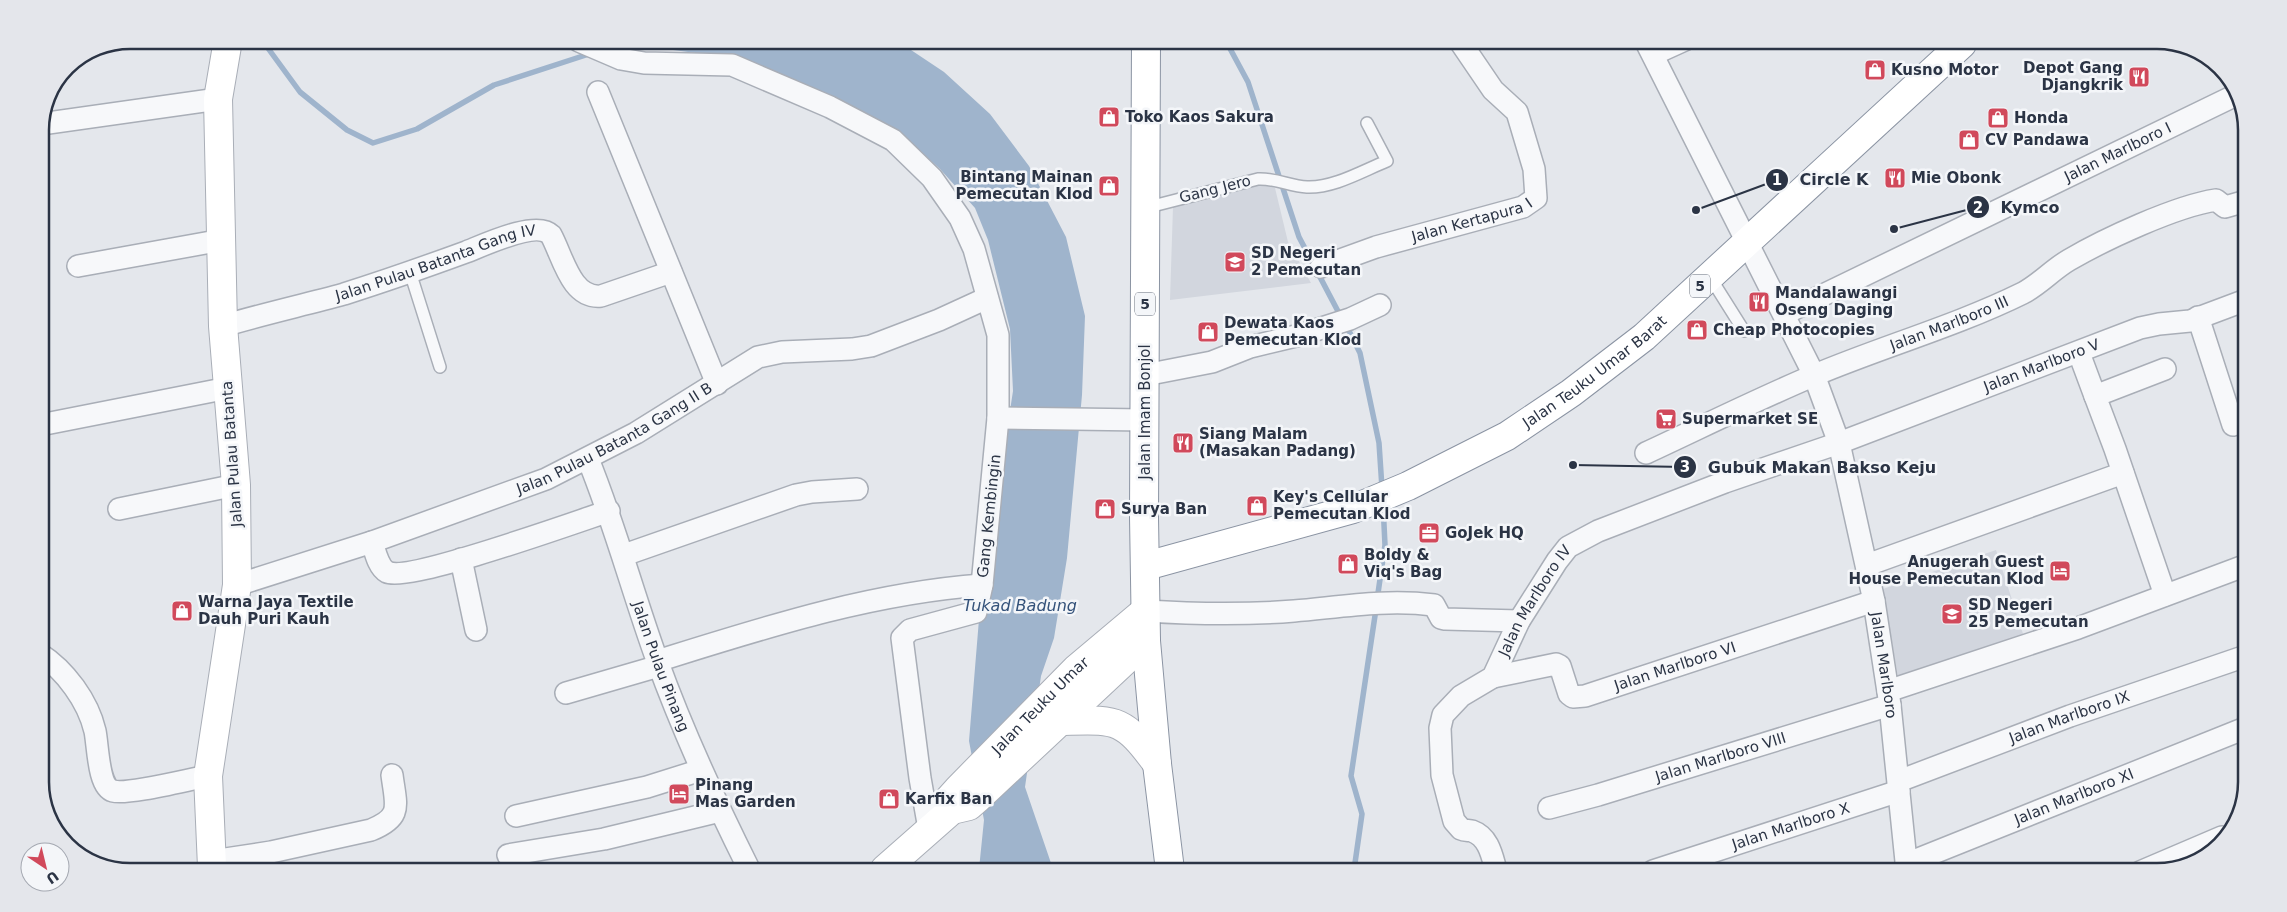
<svg xmlns="http://www.w3.org/2000/svg" width="2287" height="912" viewBox="0 0 2287 912" font-family="'DejaVu Sans',sans-serif">
<style>
.built{fill:#d2d6de}
.water{fill:#9fb4cc}
.lines{fill:none;stroke-linecap:round;stroke-linejoin:round}
.stream{stroke:#9fb4cc;stroke-width:5.5}
.lane-casing{stroke:#a9aeb7;stroke-width:14}
.street-casing{stroke:#a9aeb7;stroke-width:24}
.secondary-casing{stroke:#a9aeb7;stroke-width:30}
.highway-casing{stroke:#8b94a3;stroke-width:30}
.lane{stroke:#f7f8fa;stroke-width:11}
.street{stroke:#f7f8fa;stroke-width:21}
.secondary{stroke:#fff;stroke-width:28}
.highway{stroke:#fff;stroke-width:28}
.labels{text-anchor:middle;stroke-width:5;stroke-linejoin:round;paint-order:stroke}
.shield{fill:#f4f6f9;stroke:#676e7b;stroke-width:1}
.shield-label{font-size:14px;font-weight:bold;fill:#2b3445}
.poi-label{font-size:15px;font-weight:bold;fill:#2b3445;stroke:#f4f6f9;text-anchor:start}
.street-label{font-size:15px;fill:#2b3445;stroke:#f4f6f9}
.water-label{font-size:16px;font-style:italic;fill:#34527a;stroke:#f4f6f9}
.rim{fill:none;stroke:#2b3445;stroke-width:2.5}
.leader{fill:none;stroke:#2b3445;stroke-width:2}
.callout-dot{fill:#2b3445;stroke:#f4f6f9;stroke-width:2}
.mark-label{font-size:15px;text-anchor:middle;font-weight:bold;fill:#fff}
.callout-label{font-size:16px;text-anchor:middle;font-weight:bold;fill:#2b3445;stroke:#f4f6f9;stroke-width:5;stroke-linejoin:round;paint-order:stroke}
</style>
<rect width="100%" height="100%" fill="#e4e7ec"/>
<path class="built" d="M1263,184L1275,188L1288,242L1311,283L1170,300L1173,207Z
M1996,550L2025,640L1899,683L1883,589Z"/>
<path class="water" d="M594,41L899,42L944,72L990,114L1029,166L1066,237L1085,316L1082,395L1067,558L1054,638L1041,676L1025,787L1053,869H979L984,820L969,741L980,607L1013,391L1010,329L988,240L975,208L940,169L896,129L846,104L740,59L651,47H610Z"/>
<g class="lines">
<path class="stream" d="M262,40L300,92L347,130L373,143L417,129L494,85L592,53
M1227,43L1248,82L1299,237L1341,317
M1346,325L1360,353L1379,443L1382,488
M1377,600L1385,545L1383,504
M1354,870L1362,814L1351,776L1376,609"/>
<g class="lane-casing">
<path id="lane" d="M1655,59L1688,44
M1145,208L1258,179C1275,178 1290,186 1307,187C1334,188 1362,171 1387,161L1367,123
M410,272L440,367
M1710,277L1744,331"/>
</g>
<g class="street-casing">
<g id="street">
<path d="M579,41L621,59L644,63L732,65L830,107L893,140L932,178L960,218L974,249L998,335V418L982,585L976,612L910,630L902,638L920,778L929,829"/>
<path id="s1" d="M1647,44L1814,375L1839,443L1874,601L1890,705L1907,871"/>
<path d="M598,92L717,384"/>
<path d="M41,124L218,99"/>
<path d="M78,266L222,240"/>
<path id="s2" d="M1321,267L1376,247L1523,207L1536,198L1534,169L1517,112L1493,90L1461,43"/>
<path id="s3" d="M1784,314L2236,95"/>
<path d="M2198,317L2233,425"/>
<path id="s4" d="M223,326C263,314 304,305 344,294C385,281 425,267 466,252C484,245 537,220 551,235C563,257 571,299 601,296L671,272"/>
<path d="M2079,353L2095,396"/>
<path d="M2165,369L2095,396L2115,449L2165,595"/>
<path d="M1145,375L1212,362L1250,347L1300,335L1350,319L1380,305"/>
<path d="M998,418L1145,420"/>
<path d="M40,425L228,388"/>
<path id="s5" d="M1646,453C1702,427 1758,399 1815,375C1884,346 1956,326 2023,293C2040,284 2052,270 2069,260C2105,239 2176,206 2216,200L2225,207L2246,201"/>
<path id="s6" d="M588,459C615,525 633,594 657,660C683,732 715,801 749,869"/>
<path d="M119,509L236,485"/>
<path d="M372,542C375,551 378,567 387,572C409,582 576,522 609,511"/>
<path d="M624,555L796,495L812,492L857,489"/>
<path d="M461,559L476,630"/>
<path d="M1867,565L2123,473"/>
<path id="s7" d="M237,585L372,542L546,479L636,433L758,357L782,352L852,349L871,346L939,320L987,298"/>
<path d="M1145,611C1195,614 1244,615 1294,611C1341,607 1386,599 1434,605L1441,618L1445,619L1519,621"/>
<path d="M40,654C65,670 88,701 95,731C98,745 98,787 113,791C128,795 190,779 208,776"/>
<path d="M657,661C763,628 870,593 982,585"/>
<path id="s8" d="M1493,677L1556,664L1560,666L1569,694L1573,697L1585,696L1874,601"/>
<path d="M1888,691L2078,628L2244,566"/>
<path d="M566,693L659,666"/>
<path id="s9" d="M1899,781L2070,716L2243,657"/>
<path id="s10" d="M1549,808L1598,795L1890,705"/>
<path d="M516,816L647,787L701,770"/>
<path d="M508,855L604,839L720,811"/>
<path d="M212,861L271,852L371,830C403,817 396,806 392,775"/>
<path id="s11" d="M1906,864L2243,729"/>
<path id="s12" d="M1496,870C1492,856 1489,837 1472,831C1469,830 1465,831 1461,829L1454,821L1442,775L1440,728L1443,715L1461,696L1493,677L1519,621L1557,561L1568,547L1598,531L1725,482L1839,443L2140,328L2159,324L2190,321L2246,300"/>
<path id="s13" d="M1653,871L1899,791"/>
<path d="M2140,872L2222,837"/>
</g>
</g>
<g class="secondary-casing">
<g id="secondary">
<path d="M1059,721C1116,720 1122,716 1157,764"/>
<path id="s14" d="M952,810L949,799L958,789L1076,669L1145,611"/>
<path d="M212,867L208,776L237,585L236,485L223,326L218,99L228,40"/>
<path d="M885,869L952,810L969,806L977,799L1146,641"/>
</g>
</g>
<g class="highway-casing">
<g id="highway">
<path d="M1146,42L1144,517L1146,641L1157,764L1170,870"/>
<path id="s15" d="M1146,566L1353,509L1408,486L1507,436L1571,393L1644,337L1962,44"/>
</g>
</g>
<use href="#lane" class="lane"/>
<use href="#street" class="street"/>
<use href="#secondary" class="secondary"/>
<use href="#highway" class="highway"/>
</g>
<defs>
<g id="shop-square" transform="scale(1.125)"><rect x="-9" y="-9" width="18" height="18" rx="4" fill="#d1495b" stroke="#f4f6f9"/><path d="M-5-2.5h2.3a2.7 3.5 0 0 1 5.4 0H5L5.5 6h-11ZM-1.5-2.5h3a1.5 2.3 0 0 0-3 0Z" fill="#fff"/></g>
<g id="restaurant-square" transform="scale(1.125)"><rect x="-9" y="-9" width="18" height="18" rx="4" fill="#d1495b" stroke="#f4f6f9"/><path d="M-5-6h1v4h1v-4h1v4h1v-4h1v5L-1.5 .5V6h-2V.5L-5-1ZM5-6V6H3V1.5H1.5Q1.5-4 5-6Z" fill="#fff"/></g>
<g id="school-square" transform="scale(1.125)"><rect x="-9" y="-9" width="18" height="18" rx="4" fill="#d1495b" stroke="#f4f6f9"/><path d="M0-5L7-2L0 1L-7-2ZM-4 1L0 2.5L4 1V4Q0 6-4 4Z" fill="#fff"/></g>
<g id="supermarket-square" transform="scale(1.125)"><rect x="-9" y="-9" width="18" height="18" rx="4" fill="#d1495b" stroke="#f4f6f9"/><path d="M-6-5.5h2.5l.6 2H6L4.5 2H-2.5L-4.4-4H-6ZM-1.5 3.2a1.3 1.3 0 1 0 .1 0ZM3 3.2a1.3 1.3 0 1 0 .1 0Z" fill="#fff"/></g>
<g id="office-square" transform="scale(1.125)"><rect x="-9" y="-9" width="18" height="18" rx="4" fill="#d1495b" stroke="#f4f6f9"/><path d="M-6-3h4V-5.5h4V-3h4V5H-6ZM-1-4.5V-3h2v-1.5ZM-6 0V1H6V0Z" fill="#fff"/></g>
<g id="hotel-square" transform="scale(1.125)"><rect x="-9" y="-9" width="18" height="18" rx="4" fill="#d1495b" stroke="#f4f6f9"/><path d="M-6-4.5h1.5V1H6V5H4.5V3h-9V5H-6ZM-4 0a1.8 1.8 0 1 1 3.6 0ZM.5 0V-2.5h3Q6-2.5 6 0Z" fill="#fff"/></g>
</defs>
<g fill-rule="evenodd">
<use href="#shop-square" x="1875" y="70"/>
<use href="#restaurant-square" x="2139" y="77"/>
<use href="#shop-square" x="1109" y="117"/>
<use href="#shop-square" x="1998" y="118"/>
<use href="#shop-square" x="1969" y="140"/>
<use href="#restaurant-square" x="1895" y="178"/>
<use href="#shop-square" x="1109" y="186"/>
<use href="#school-square" x="1235" y="262"/>
<use href="#restaurant-square" x="1759" y="302"/>
<use href="#shop-square" x="1697" y="330"/>
<use href="#shop-square" x="1208" y="332"/>
<use href="#supermarket-square" x="1666" y="419"/>
<use href="#restaurant-square" x="1183" y="443"/>
<use href="#shop-square" x="1257" y="506"/>
<use href="#shop-square" x="1105" y="509"/>
<use href="#office-square" x="1429" y="533"/>
<use href="#shop-square" x="1348" y="564"/>
<use href="#hotel-square" x="2060" y="571"/>
<use href="#shop-square" x="182" y="611"/>
<use href="#school-square" x="1952" y="614"/>
<use href="#hotel-square" x="679" y="794"/>
<use href="#shop-square" x="889" y="799"/>
</g>
<g class="labels">
<g class="shield">
<rect x="1690" y="274.5" width="20" height="23" rx="4"/>
<rect x="1135" y="292.5" width="20" height="23" rx="4"/>
</g>
<g class="shield-label">
<text x="1700" y="291">5</text>
<text x="1145" y="309">5</text>
</g>
<g class="poi-label">
<text x="2123" y="73" text-anchor="end">Depot Gang<tspan x="2123" dy="17">Djangkrik</tspan></text>
<text x="1891" y="75">Kusno Motor</text>
<text x="1125" y="122">Toko Kaos Sakura</text>
<text x="2014" y="123">Honda</text>
<text x="1985" y="145">CV Pandawa</text>
<text x="1093" y="182" text-anchor="end">Bintang Mainan<tspan x="1093" dy="17">Pemecutan Klod</tspan></text>
<text x="1911" y="183">Mie Obonk</text>
<text x="1251" y="258">SD Negeri<tspan x="1251" dy="17">2 Pemecutan</tspan></text>
<text x="1775" y="298">Mandalawangi<tspan x="1775" dy="17">Oseng Daging</tspan></text>
<text x="1224" y="328">Dewata Kaos<tspan x="1224" dy="17">Pemecutan Klod</tspan></text>
<text x="1713" y="335">Cheap Photocopies</text>
<text x="1682" y="424">Supermarket SE</text>
<text x="1199" y="439">Siang Malam<tspan x="1199" dy="17">(Masakan Padang)</tspan></text>
<text x="1273" y="502">Key's Cellular<tspan x="1273" dy="17">Pemecutan Klod</tspan></text>
<text x="1121" y="514">Surya Ban</text>
<text x="1445" y="538">GoJek HQ</text>
<text x="1364" y="560">Boldy &amp;<tspan x="1364" dy="17">Viq's Bag</tspan></text>
<text x="2044" y="567" text-anchor="end">Anugerah Guest<tspan x="2044" dy="17">House Pemecutan Klod</tspan></text>
<text x="198" y="607">Warna Jaya Textile<tspan x="198" dy="17">Dauh Puri Kauh</tspan></text>
<text x="1968" y="610">SD Negeri<tspan x="1968" dy="17">25 Pemecutan</tspan></text>
<text x="695" y="790">Pinang<tspan x="695" dy="17">Mas Garden</tspan></text>
<text x="905" y="804">Karfix Ban</text>
</g>
<g class="street-label">
<text dy="5" stroke="none"><textPath href="#s3" startOffset="371">Jalan Marlboro I</textPath></text>
<text transform="translate(1215 189) rotate(-14)" y="5">Gang Jero</text>
<text dy="5" stroke="none"><textPath href="#s2" startOffset="158">Jalan Kertapura I</textPath></text>
<text dy="5" stroke="none"><textPath href="#s4" startOffset="222">Jalan Pulau Batanta Gang IV</textPath></text>
<text dy="5" stroke="none"><textPath href="#s5" startOffset="330">Jalan Marlboro III</textPath></text>
<text dy="5" stroke="none"><textPath href="#s12" startOffset="899">Jalan Marlboro V</textPath></text>
<text dy="5" stroke="none"><textPath href="#s15" startOffset="494">Jalan Teuku Umar Barat</textPath></text>
<text transform="translate(1145 412) rotate(-90)" y="5">Jalan Imam Bonjol</text>
<text dy="5" stroke="none"><textPath href="#s7" startOffset="406">Jalan Pulau Batanta Gang II B</textPath></text>
<text transform="translate(232 454) rotate(-94)" y="5">Jalan Pulau Batanta</text>
<text transform="translate(989 516) rotate(-84)" y="5">Gang Kembingin</text>
<text dy="5" stroke="none"><textPath href="#s12" startOffset="328">Jalan Marlboro IV</textPath></text>
<text dy="5" stroke="none"><textPath href="#s1" startOffset="670">Jalan Marlboro</textPath></text>
<text dy="5" stroke="none"><textPath href="#s6" startOffset="220">Jalan Pulau Pinang</textPath></text>
<text dy="5" stroke="none"><textPath href="#s8" startOffset="210">Jalan Marlboro VI</textPath></text>
<text dy="5" stroke="none"><textPath href="#s14" startOffset="142">Jalan Teuku Umar</textPath></text>
<text dy="5" stroke="none"><textPath href="#s9" startOffset="182">Jalan Marlboro IX</textPath></text>
<text dy="5" stroke="none"><textPath href="#s10" startOffset="179">Jalan Marlboro VIII</textPath></text>
<text dy="5" stroke="none"><textPath href="#s11" startOffset="181">Jalan Marlboro XI</textPath></text>
<text dy="5" stroke="none"><textPath href="#s13" startOffset="145">Jalan Marlboro X</textPath></text>
</g>
<g class="water-label">
<text x="1020" y="611">Tukad Badung</text>
</g>
</g>
<path d="M0 0H2287V912H0ZM130 49H2157A81 81 0 0 1 2238 130V782A81 81 0 0 1 2157 863H130A81 81 0 0 1 49 782V130A81 81 0 0 1 130 49Z" fill="#e4e6eb" fill-rule="evenodd"/>
<path class="rim" d="M130 49H2157A81 81 0 0 1 2238 130V782A81 81 0 0 1 2157 863H130A81 81 0 0 1 49 782V130A81 81 0 0 1 130 49Z"/>
<path class="leader" d="M1696 210L1777 180M1894 229L1978 207M1573 465L1685 467"/>
<g class="callout-dot">
<circle cx="1696" cy="210" r="5"/>
<circle cx="1894" cy="229" r="5"/>
<circle cx="1573" cy="465" r="5"/>
<circle cx="1777" cy="180" r="12"/>
<circle cx="1978" cy="207" r="12"/>
<circle cx="1685" cy="467" r="12"/>
</g>
<g class="mark-label">
<text x="1777" y="185">1</text>
<text x="1978" y="213">2</text>
<text x="1685" y="472">3</text>
</g>
<g class="callout-label">
<text x="1834" y="185">Circle K</text>
<text x="2030" y="213">Kymco</text>
<text x="1822" y="473">Gubuk Makan Bakso Keju</text>
</g>
<g transform="translate(45 867) rotate(145)"><circle r="24" fill="#f4f6f9" stroke="#a4a8b1"/>
<path d="M0-4L9 19L0 12L-9 19Z" fill="#d1495b"/>
<text y="-8" font-size="14" font-weight="bold" text-anchor="middle" fill="#2b3445">U</text>
</g>
</svg>
